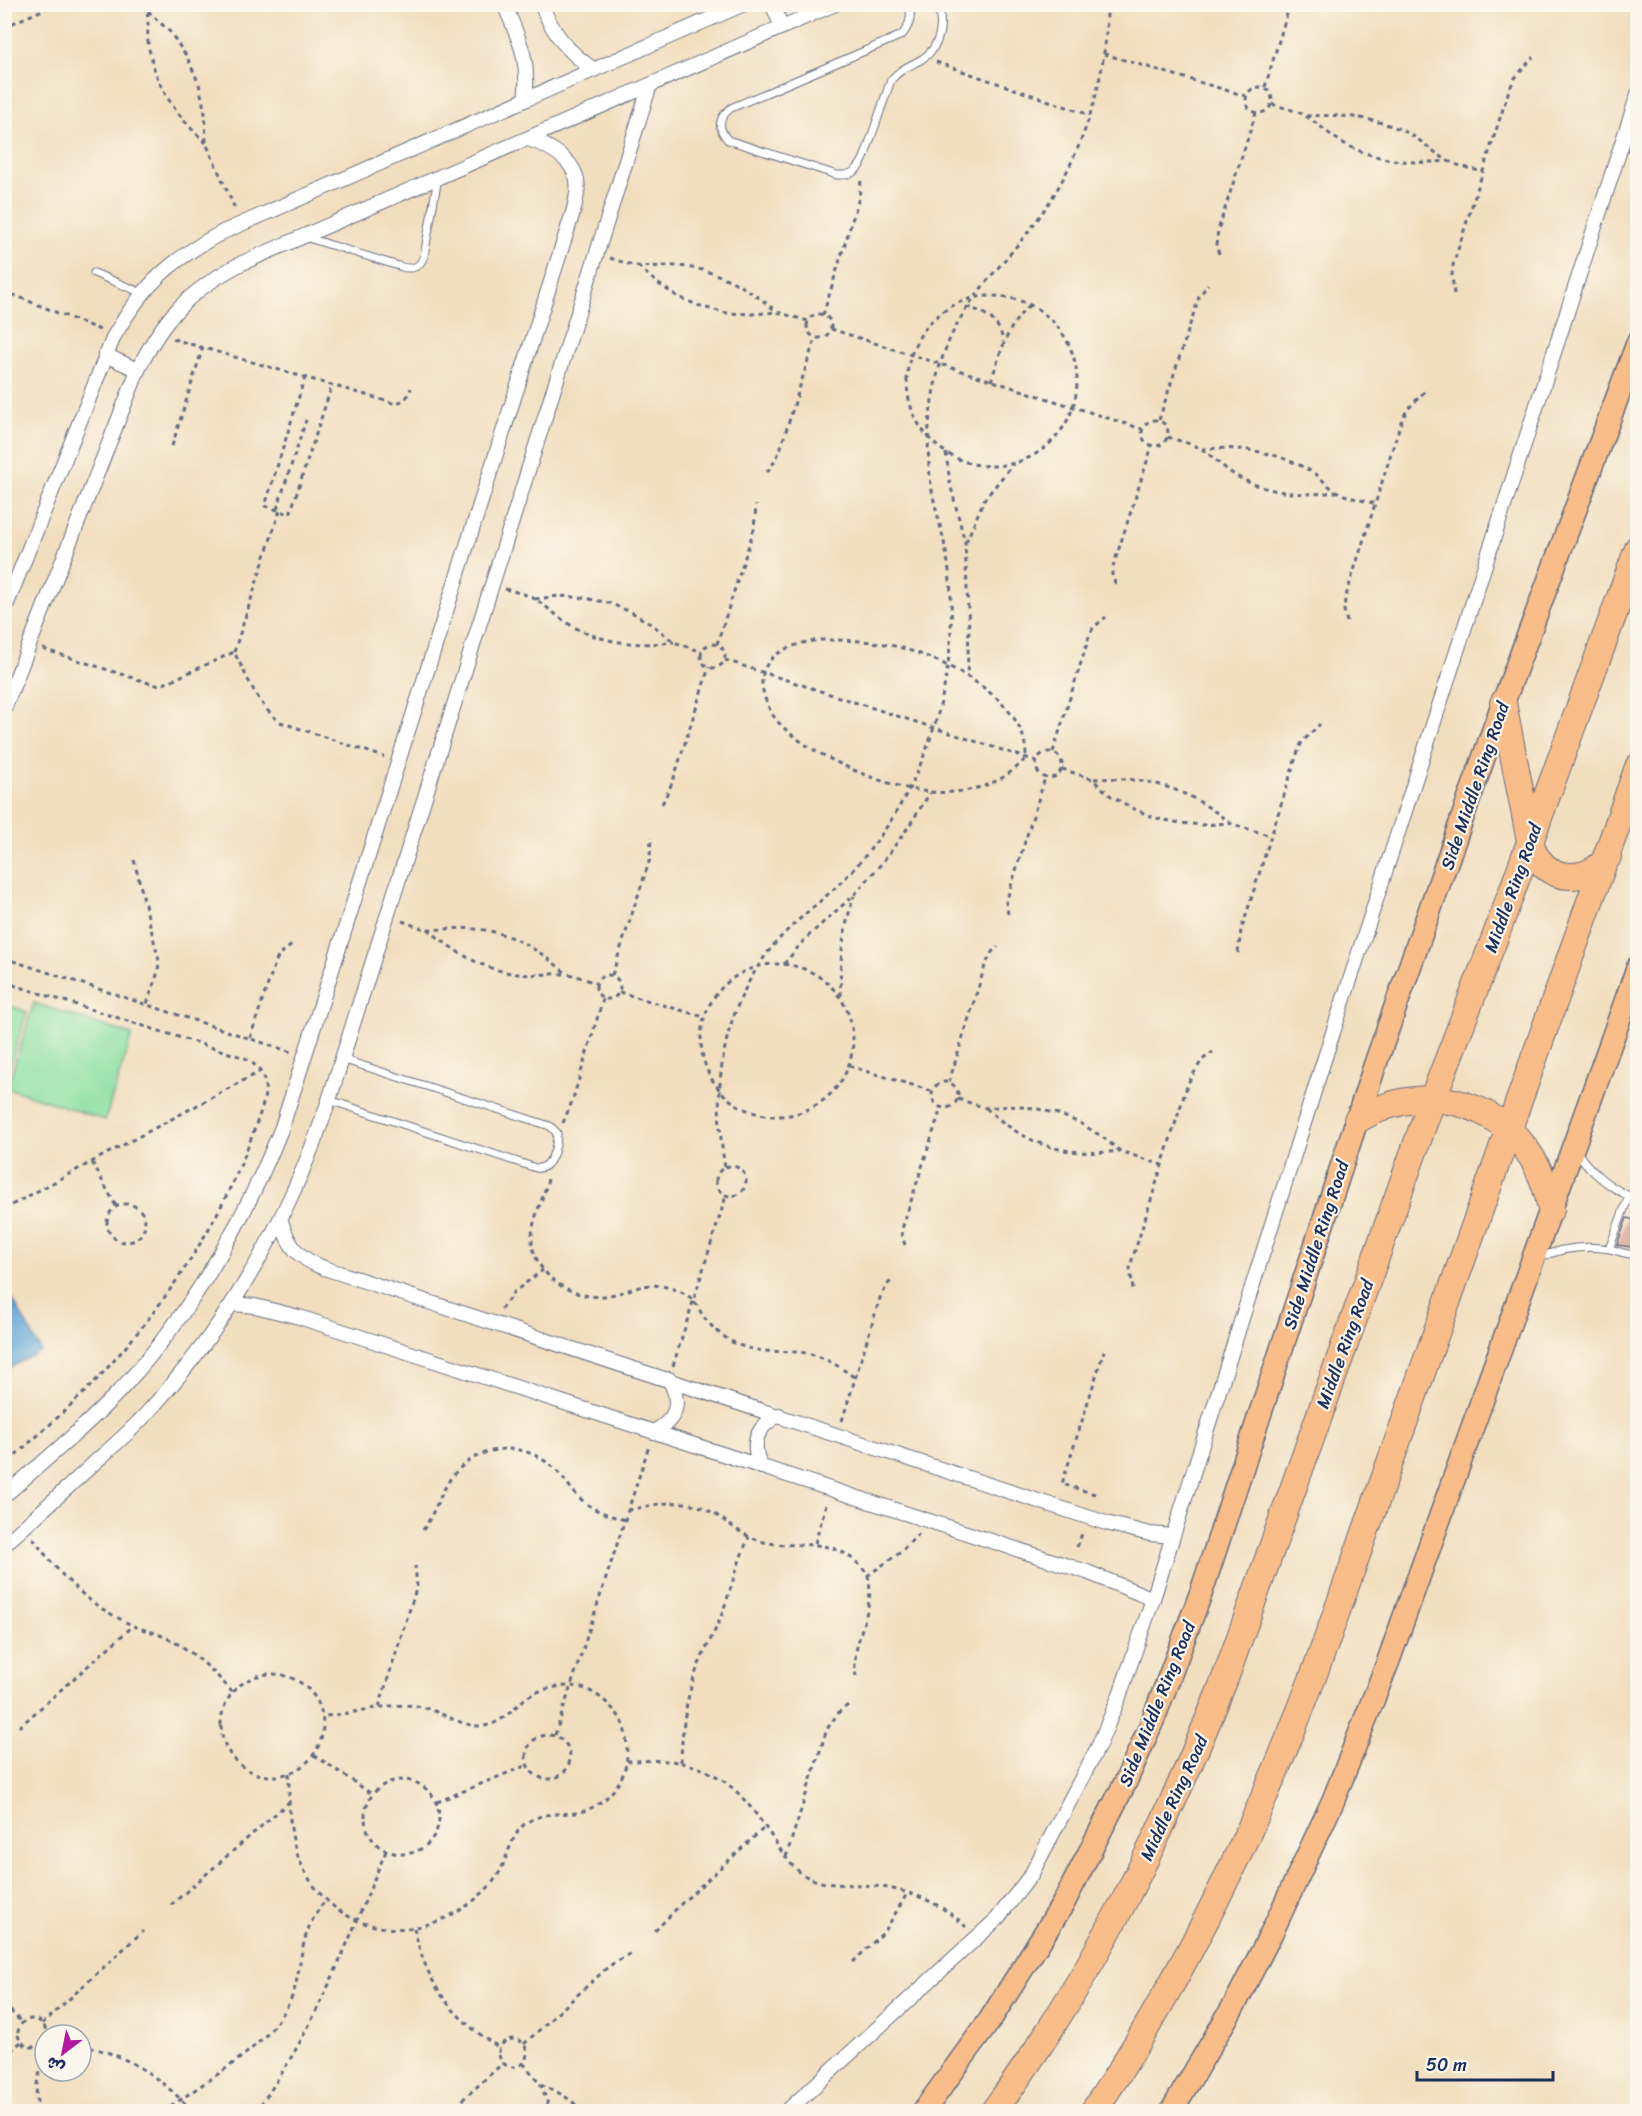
<svg xmlns="http://www.w3.org/2000/svg" width="1642" height="2116" viewBox="0 0 1642 2116" font-family="Sriracha,'Playpen Sans Arabic',sans-serif">
<style>
.green{fill:#8ce0a3;stroke:#548880;stroke-width:1.5}
.water{fill:#5fa4d4;stroke:#3d6a99;stroke-width:1.5}
.building{fill:#cf9c8d}
.lines{fill:none;stroke-linecap:round;stroke-linejoin:round}
.service-casing{stroke:#666c80;stroke-width:9}
.minor-casing{stroke:#666c80;stroke-width:16}
.trunk-casing{stroke:#666c80;stroke-width:25}
.motorway-casing{stroke:#666c80;stroke-width:28}
.path{stroke:#666c80;stroke-width:3;stroke-dasharray:4.5 4.5;stroke-linecap:butt}
.service{stroke:#fff;stroke-width:7}
.minor{stroke:#fff;stroke-width:14}
.trunk{stroke:#f8bd89;stroke-width:22}
.motorway{stroke:#f8bd89;stroke-width:26}
.labels{text-anchor:middle;stroke-width:4.5;stroke-linejoin:round;paint-order:stroke}
.street-label{font-size:18px;fill:#1b2f5e;stroke:#fbf7ec}
</style>
<rect width="100%" height="100%" fill="#fbf7ec"/>
<filter id="ink" filterUnits="userSpaceOnUse"><feTurbulence type="fractalNoise" baseFrequency=".0167" numOctaves="2"/><feDisplacementMap in="SourceGraphic" scale="12" xChannelSelector="R" yChannelSelector="G"/><feConvolveMatrix kernelMatrix="1 2 1 2 8 2 1 2 1" color-interpolation-filters="sRGB"/></filter>
<filter id="wash" filterUnits="userSpaceOnUse"><feTurbulence type="fractalNoise" baseFrequency=".008" numOctaves="4" result="noise"/><feDisplacementMap in="SourceGraphic" scale="24" xChannelSelector="R" yChannelSelector="G"/><feGaussianBlur stdDeviation="1.35" result="paint"/><feColorMatrix in="noise" values="0 0 0 0 0 0 0 0 0 0 0 0 0 0 0 0 0 1.4 0 .05"/><feComposite in="paint" operator="in"/></filter>
<g filter="url(#wash)">
<rect width="100%" height="100%" fill="#f1debe"/>
<path class="green" d="M34,1003L132,1035L105,1120L7,1088Z
M5,1004L27,1012L6,1077L4,1076Z"/>
<path class="water" d="M6,1287L41,1351L5,1370L4,1288Z"/>
<g id="blocks">
<path class="building" d="M1627,1218L1638,1221V1248L1617,1245Z"/>
</g>
</g>
<g filter="url(#ink)">
<use href="#blocks" fill-opacity="0" stroke="#666c80" stroke-width="1.5"/>
<g class="lines">
<g class="service-casing">
<path id="service" d="M909,4C912,17 910,25 902,35L731,108C718,118 717,128 728,140L837,175C851,176 858,171 864,158L891,80C900,69 910,66 922,59C941,47 944,24 937,4
M305,237L402,267C413,270 420,267 424,256L438,178
M94,273L142,293
M329,1100L536,1168C552,1170 557,1146 557,1133L550,1126L342,1059
M1577,1152C1592,1174 1613,1190 1638,1200
M1609,1249L1629,1196
M1539,1258C1561,1248 1586,1245 1610,1249C1619,1251 1628,1256 1638,1254"/>
</g>
<g class="minor-casing">
<path id="minor" d="M504,4C520,41 530,60 525,100
M541,4C554,35 567,51 594,70
M772,4L782,27
M105,355L138,370
M4,611L114,336C143,285 172,259 223,232L744,4
M4,709L138,370C163,318 189,291 240,264L835,4
M281,1221C289,1247 298,1258 324,1268L1106,1523L1150,1534L1173,1536
M233,1304L255,1306L299,1317L1087,1572L1153,1599
M653,1432C677,1420 682,1403 669,1379
M761,1467C750,1443 756,1427 779,1415
M4,1496C45,1460 88,1425 125,1385C194,1309 244,1222 282,1127L574,209C576,198 580,186 576,176C569,156 546,145 528,139
M4,1545C34,1518 63,1492 92,1465C111,1448 131,1431 148,1412C232,1320 290,1218 329,1100L650,85
M786,2112L997,1919L1031,1875L1099,1745L1119,1697L1153,1599L1325,1057L1638,94"/>
</g>
<g class="trunk-casing">
<path id="trunk" d="M923,2112L990,2020L1063,1904L1125,1783L1153,1720L1201,1593L1376,1062L1503,703L1638,342
M1171,2112L1236,2002L1270,1936L1333,1801L1388,1662L1638,967"/>
</g>
<g class="motorway-casing">
<path id="motorway" d="M1503,703L1530,841C1532,847 1534,855 1538,859C1556,884 1591,880 1608,857
M1357,1120C1440,1070 1534,1114 1551,1209
M993,2112C1092,1979 1165,1830 1226,1676L1433,1098L1494,940L1638,548
M1093,2112C1192,1965 1267,1805 1327,1639L1638,767"/>
</g>
<path class="path" d="M145,4C150,17 147,29 148,42C154,85 175,114 206,143
M148,11L170,32L187,57L199,84L205,113L206,143L236,211
M4,27L56,4
M1104,54L1246,96
M936,62L1090,115
M1246 100a13 13 0 1 1 26 0a13 13 0 1 1-26 0Z
M1265,87L1290,4
M1272,104C1283,108 1298,110 1307,117C1322,126 1333,139 1349,146C1381,162 1414,164 1448,161
M1306,116C1341,114 1374,117 1406,132C1421,140 1433,152 1448,161C1458,166 1472,169 1483,172
M4,188L6,187
M1219,254L1216,245L1218,230L1256,113
M610,258C619,261 628,264 637,266C652,268 670,264 687,267C722,272 751,290 777,312
M638,266L657,283L678,297L702,307L727,313L752,314L777,312L808,321
M4,291L100,330
M1454,294L1452,275L1453,265L1509,90L1515,78L1533,57
M907 381a85 85 0 1 1 170 0a85 85 0 1 1-170 0Z
M966,307C986,312 1000,321 1003,342
M807 326a12 12 0 1 1 24 0a12 12 0 1 1-24 0Z
M823,315L859,198L861,181
M831,329L1142,429
M173,339L393,403C404,402 408,398 411,388
M305,377L265,506L290,514L332,385
M991,381C1001,352 1007,325 1030,305
M1142 433a13 13 0 1 1 26 0a13 13 0 1 1-26 0Z
M1159,420L1199,297L1208,284
M1168,437C1179,441 1194,444 1203,450C1216,459 1226,471 1240,478C1271,494 1303,496 1336,492
M172,446L203,347
M1202,449C1243,446 1283,452 1318,476C1324,481 1329,487 1336,491C1347,498 1363,500 1376,504
M946,453L950,483L965,543L969,632L967,676
M767,472L775,461L780,450L815,338
M277,509L306,420
M966,542L984,500L1013,464
M1116,584L1112,577V570L1152,446
M505,589C515,592 528,594 536,600C549,608 560,619 574,627C605,644 639,646 674,642
M535,599L560,596L585,598L609,603L633,613L654,626L674,642L702,652
M1347,622L1344,610L1345,599L1401,422L1407,410L1425,391
M820,640C842,640 863,640 885,644C929,652 1003,687 1021,731C1025,740 1026,749 1026,758C1003,785 966,795 930,792C886,788 808,755 778,722C772,715 768,706 765,698C751,658 788,644 820,640Z
M701 656a12 12 0 1 1 24 0a12 12 0 1 1-24 0Z
M717,644L754,529L756,505
M43,649L155,685L166,683L234,652C247,676 258,706 280,722L384,757
M234,652L280,510
M725,660L1036,761
M1036 765a13 13 0 1 1 26 0a13 13 0 1 1-26 0Z
M1053,752L1089,637L1093,628L1106,617
M1062,769L1092,779L1111,796L1132,808L1155,818L1180,823L1204,825L1229,823L1271,836
M1094,779C1148,776 1186,788 1229,822
M662,804L673,781L709,667
M134,860L159,961L158,972L147,1004
M1008,914L1006,902L1045,778
M402,921C411,924 421,929 429,929C445,930 460,927 476,929C511,932 541,951 567,974
M428,929C454,952 483,970 518,974C534,976 549,973 565,974C575,974 586,980 596,983
M1238,953L1241,931L1297,754L1302,742L1320,724
M4,958L291,1052
M701 1040a76 76 0 1 1 152 0a76 76 0 1 1-152 0Z
M784,964L805,939L854,895L882,863L907,829L930,793
M596 987a12 12 0 1 1 24 0a12 12 0 1 1-24 0Z
M612,975L650,859L651,837
M4,982L245,1058C278,1077 263,1104 253,1133C221,1223 165,1305 101,1375C71,1407 37,1436 4,1465
M619,992L704,1017
M841,996C839,961 843,930 854,896
M250,1038L275,963L279,955L293,944
M849,1066L932,1091
M932 1095a13 13 0 1 1 26 0a13 13 0 1 1-26 0Z
M949,1082L985,966L992,952L998,947
M958,1099L986,1108L1010,1106L1034,1108L1058,1114L1080,1123L1101,1136L1120,1151L1162,1165
M986,1108C1027,1146 1065,1157 1120,1151
M563,1123L573,1099L603,999
M92,1162L116,1206
M716 1181a15 15 0 1 1 30 0a15 15 0 1 1-30 0Z
M725,1167C711,1089 721,1011 772,947C791,924 816,906 838,885C875,850 904,805 923,758C946,702 955,640 950,581C948,554 941,530 935,505C924,459 927,410 940,365C959,303 995,275 1032,227C1080,164 1108,83 1107,4
M548,1179C544,1198 533,1216 532,1236C530,1272 570,1300 604,1296C624,1294 641,1282 662,1286C672,1288 687,1293 694,1301C698,1306 700,1312 704,1317C712,1328 726,1340 739,1345C758,1353 778,1351 798,1352C820,1354 838,1365 855,1378
M107 1223a19 19 0 1 1 38 0a19 19 0 1 1-38 0Z
M4,1209L261,1071
M905,1245L901,1232L941,1108
M1133,1289L1130,1269L1132,1260L1188,1083L1202,1060L1213,1052
M501,1309L514,1292L543,1270
M673,1366L726,1196
M842,1421L880,1298L888,1284L894,1278
M1095,1494L1062,1484L1104,1351
M628,1510C650,1506 673,1499 695,1505C717,1511 730,1528 750,1537C788,1555 820,1532 854,1560C859,1564 866,1571 868,1577C877,1610 849,1642 856,1676
M423,1530C434,1514 443,1487 454,1474C479,1446 519,1440 549,1464C564,1475 571,1493 587,1504C597,1512 612,1516 625,1520
M33,1538C52,1565 74,1590 101,1608C111,1614 123,1621 134,1626C142,1630 152,1631 160,1635C189,1647 212,1669 232,1692
M815,1543L826,1505
M1077,1547L1083,1531
M867,1576L901,1552L919,1533
M221 1725a51 51 0 1 1 102 0a51 51 0 1 1-102 0Z
M379,1707L417,1586L415,1566
M19,1727L133,1626
M526 1757a22 22 0 1 1 44 0a22 22 0 1 1-44 0Z
M555,1735L649,1446
M314,1755L372,1794
M627,1761C645,1761 665,1759 682,1763C729,1773 749,1803 774,1840C784,1855 794,1872 812,1879C828,1886 845,1884 862,1885C900,1887 938,1899 966,1927
M681,1762C682,1728 686,1694 700,1662C707,1645 717,1629 723,1611C732,1586 738,1561 749,1537
M289,1773C289,1800 288,1828 297,1854C327,1935 415,1951 478,1897C485,1891 494,1882 499,1873C509,1856 511,1830 531,1820C545,1813 559,1814 575,1813C603,1809 627,1782 627,1754C627,1741 626,1726 618,1715C606,1700 589,1686 569,1686C554,1686 538,1690 526,1698C512,1709 500,1726 481,1726C458,1726 439,1709 416,1706C385,1702 354,1715 322,1716
M365 1817a37 37 0 1 1 74 0a37 37 0 1 1-74 0Z
M437,1802L527,1765
M786,1857L827,1729L839,1712L848,1705
M171,1905L289,1802
M414,1928C427,1985 451,2017 500,2048
M655,1931L682,1903L765,1827
M853,1962L885,1931L908,1892
M4,2004L22,2023
M18 2033a14 14 0 1 1 28 0a14 14 0 1 1-28 0Z
M42,2024L143,1931
M499 2053a14 14 0 1 1 28 0a14 14 0 1 1-28 0Z
M524,2044L609,1966L633,1952
M39,2045L45,2052
M81,2046C125,2052 164,2080 193,2112
M4,2057L21,2042
M523,2063L540,2083L551,2112
M541,2084L563,2095L586,2112
M39,2112C34,2094 36,2077 45,2062
M164,2112C208,2077 264,2053 290,2001C299,1982 299,1959 305,1939C309,1923 317,1912 326,1899
M255,2112C314,2034 348,1940 386,1851
M449,2112L503,2063"/>
<use href="#service" class="service"/>
<use href="#minor" class="minor"/>
<use href="#trunk" class="trunk"/>
<use href="#motorway" class="motorway"/>
</g>
</g>
<g class="labels">
<g class="street-label">
<text transform="translate(1475 786) rotate(-71)" y="6">Side Middle Ring Road</text>
<text transform="translate(1513 888) rotate(-70)" y="6">Middle Ring Road</text>
<text transform="translate(1316 1245) rotate(-72)" y="6">Side Middle Ring Road</text>
<text transform="translate(1345 1344) rotate(-70)" y="6">Middle Ring Road</text>
<text transform="translate(1157 1704) rotate(-68)" y="6">Side Middle Ring Road</text>
<text transform="translate(1174 1798) rotate(-65)" y="6">Middle Ring Road</text>
</g>
</g>
<rect width="1642" height="2116" fill="none" stroke="#fbf7ec" stroke-width="24"/>
<g transform="translate(63 2053) rotate(212)"><circle r="28" fill="#fbf7ec" stroke="#a1a7b3" stroke-width="1.5"/>
<path d="M0-4.5L10 22L0 15L-10 22Z" fill="#b5179e"/>
<text y="-9" font-size="16" font-weight="bold" text-anchor="middle" fill="#1b2f5e">ش</text>
</g>
<path d="M1417 2071v9h136v-9" fill="none" stroke="#1b2f5e" stroke-width="3"/>
<text x="1426" y="2071" font-size="18" fill="#1b2f5e" stroke="#fbf7ec" stroke-width="4.5" paint-order="stroke">50 m</text>
</svg>
